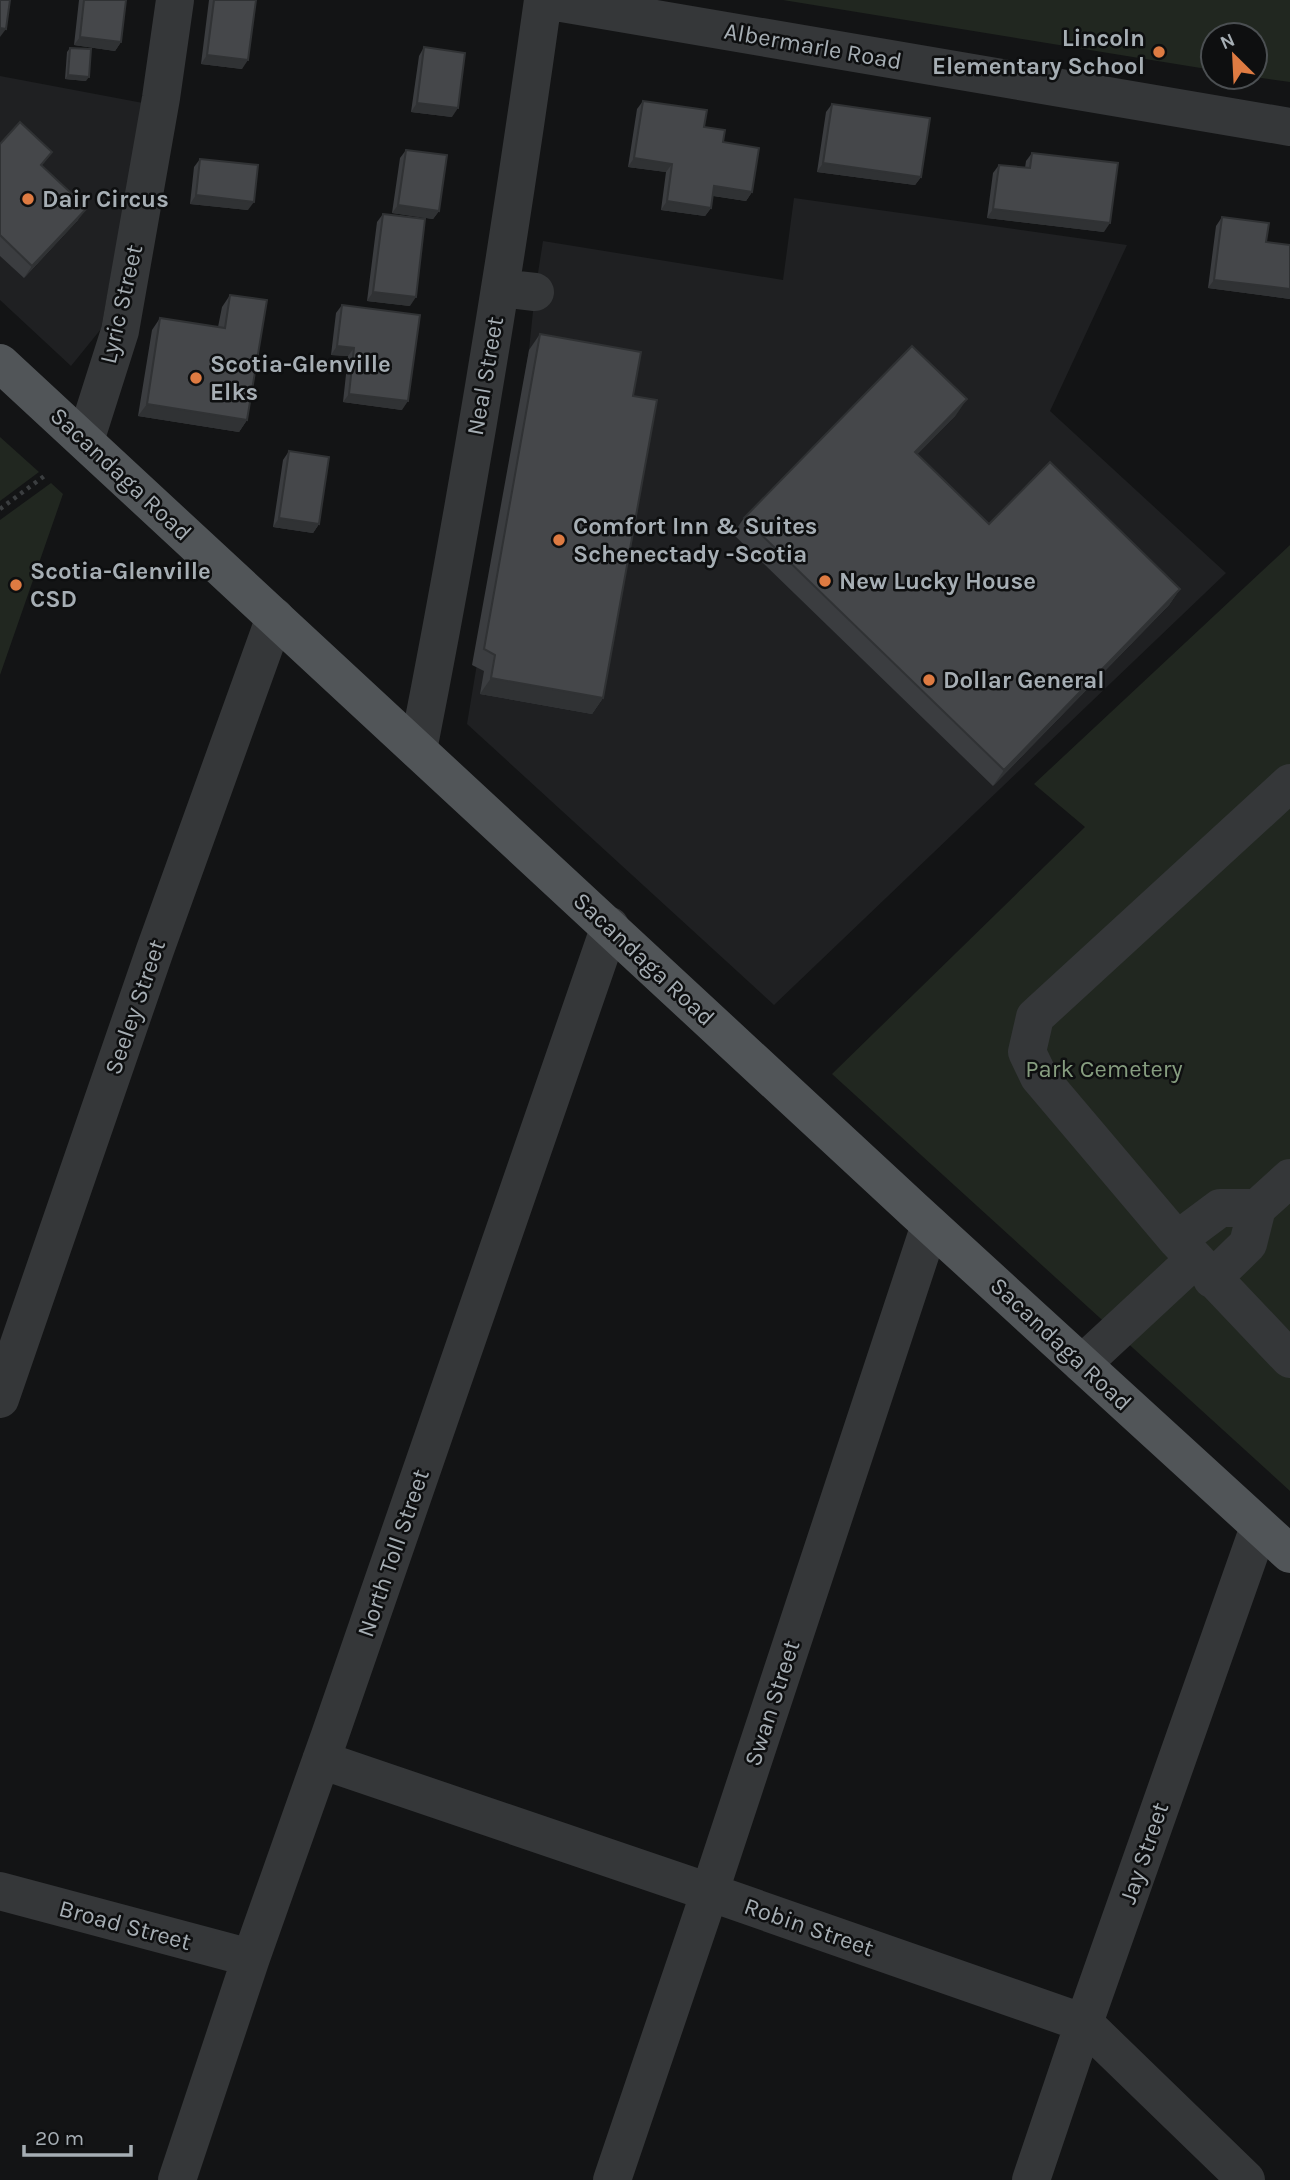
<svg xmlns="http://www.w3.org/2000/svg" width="1290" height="2180" viewBox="0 0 1290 2180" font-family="Karla,sans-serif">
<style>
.built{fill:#1f2022}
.green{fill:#212720}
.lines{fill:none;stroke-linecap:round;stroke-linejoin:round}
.path{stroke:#3b3e40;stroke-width:4.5;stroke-dasharray:3.5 5;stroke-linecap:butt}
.minor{stroke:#353739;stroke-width:38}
.major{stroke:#515558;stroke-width:38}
.wall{fill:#3b3d40}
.shaded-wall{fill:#303234}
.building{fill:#45474a;stroke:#303234;stroke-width:2}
.poi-dot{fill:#de7b42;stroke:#0e0f10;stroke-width:2.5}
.labels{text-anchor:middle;stroke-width:5;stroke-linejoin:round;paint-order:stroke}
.poi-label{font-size:24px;font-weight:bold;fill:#a6aeb4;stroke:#0e0f10;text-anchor:start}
.street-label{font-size:24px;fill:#a6aeb4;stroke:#0e0f10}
.park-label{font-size:24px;fill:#869d7f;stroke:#0e0f10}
</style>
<rect width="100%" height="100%" fill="#131415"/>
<path class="built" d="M0,76L143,103L101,329L71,366L0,300Z
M794,198L1127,245L1050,411L1226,573L774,1005L467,724L529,350L535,292L543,241L783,280Z"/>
<path class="green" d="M783,0H1290V82L1255,77V35H1213V70Z
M0,437L39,472L0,501Z
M51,483L63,494L0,675V520Z
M1290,545V1491L832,1074L1085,827L1034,784Z"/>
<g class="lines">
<path class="path" d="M0,509L47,474"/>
<path class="minor" d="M544,0L1290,127
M500,288L535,292
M85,441L120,331L161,98L175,0
M418,750C467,502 508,251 543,0
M1290,783L1035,1017L1027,1052L1039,1077L1177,1240L1290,1359
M1177,1240L1220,1208H1257
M1212,1279L1248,1244L1257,1208L1290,1178
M1082,1364L1195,1259
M0,1399L155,950L275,617
M321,1760L709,1892L1084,2023L1246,2180
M0,1891L251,1958
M177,2180L251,1958L330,1735L610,926
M612,2180L702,1915L930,1225
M1031,2180L1084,2023L1259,1527"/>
<path class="major" d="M0,363L915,1211L1290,1554"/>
</g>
<path class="wall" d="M79,0H126L121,42L115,51L74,45Z
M209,0H256L242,69L201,64Z
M424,47L452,117L411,112L419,56Z
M70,48L86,81L65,79L67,52Z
M643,101L704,127L723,142L752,192L746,201L713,196L711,208L705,216L661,210L666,172L628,167L637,109Z
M832,104L921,177L915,185L817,172L826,112Z
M0,144L42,166L78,220L24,278L0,256Z
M406,150L439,211L433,219L392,213L400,158Z
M1032,153L1104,232L987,218L993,173L999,165L1025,168L1026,161Z
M200,159L248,210L190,204L194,167Z
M383,214L410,306L367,301L377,222Z
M1222,217L1266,242L1290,245V299L1208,288L1216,226Z
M230,295L247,420L239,432L138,416L152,330L160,318L218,327L222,307Z
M342,305L402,410L343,402L348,356L331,355L336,313Z
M540,334L633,396L603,698L592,714L480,694L484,671L472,665L529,350Z
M956,415L917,454L989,524L1180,589L1169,605L993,786L733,534L744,518Z
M289,451L319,524L313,533L273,527L283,460Z"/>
<path class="shaded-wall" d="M0,28L6,29L0,37Z
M80,37L121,42L115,51L74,45Z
M207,55L248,60L242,69L201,64Z
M68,75L89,77L86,81L65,79Z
M417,103L458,108L452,117L411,112Z
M634,158L672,164L666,172L628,167Z
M823,163L921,177L915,185L817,172Z
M714,186L752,192L746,201L708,195Z
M196,195L254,202L248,210L190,204Z
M667,201L711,208L705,216L661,210Z
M398,205L439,211L433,219L392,213Z
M87,208L78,220L24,278L32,266Z
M993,209L1110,223L1104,232L987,218Z
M1214,280L1290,289V299L1208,288Z
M373,292L416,297L410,306L367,301Z
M337,346L354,348L348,356L331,355Z
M349,394L408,401L402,410L343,402Z
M967,399L956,415L904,468L915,452Z
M147,404L247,420L239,432L138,416Z
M279,518L319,524L313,533L273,527Z
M1180,589L1169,605L993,786L1004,770Z
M491,678L603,698L592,714L480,694Z"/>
<path class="building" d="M0,0H10L6,29L0,28Z
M84,0H126L121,42L80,37Z
M214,0H256L248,60L207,55Z
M424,47L465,53L458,108L417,103Z
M70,48L91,49L89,77L68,75Z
M643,101L707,110L704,127L725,130L723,142L759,148L752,192L714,186L711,208L667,201L672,164L634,158Z
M832,104L930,118L921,177L823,163Z
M20,122L52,152L41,165L87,208L32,266L0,235V144Z
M406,150L447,155L439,211L398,205Z
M1032,153L1118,163L1110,223L993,209L999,165L1030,168Z
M200,159L258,165L254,202L196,195Z
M383,214L425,219L416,297L373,292Z
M1222,217L1269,223L1266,242L1290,245V289L1214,280Z
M230,295L267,300L247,420L147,404L160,318L225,328Z
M342,305L420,315L408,401L349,394L354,348L337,346Z
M540,334L641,352L633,396L657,400L603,698L491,678L495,655L484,649Z
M912,346L967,399L915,452L989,524L1050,462L1180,589L1004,770L744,518Z
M289,451L329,457L319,524L279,518Z"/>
<g class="poi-dot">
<circle cx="1159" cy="52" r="7"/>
<circle cx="28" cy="199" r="7"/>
<circle cx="196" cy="378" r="7"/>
<circle cx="559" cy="540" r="7"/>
<circle cx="825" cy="581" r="7"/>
<circle cx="16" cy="585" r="7"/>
<circle cx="929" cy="680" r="7"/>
</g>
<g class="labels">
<g class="poi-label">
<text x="1145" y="46" text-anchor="end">Lincoln<tspan x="1145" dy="28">Elementary School</tspan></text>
<text x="42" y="207">Dair Circus</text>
<text x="210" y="372">Scotia-Glenville<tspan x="210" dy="28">Elks</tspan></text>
<text x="573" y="534">Comfort Inn &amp; Suites<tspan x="573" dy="28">Schenectady -Scotia</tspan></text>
<text x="30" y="579">Scotia-Glenville<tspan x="30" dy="28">CSD</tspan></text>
<text x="839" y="589">New Lucky House</text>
<text x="943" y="688">Dollar General</text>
</g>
<g class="street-label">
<text transform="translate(813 46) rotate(10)" y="8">Albermarle Road</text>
<text transform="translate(121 304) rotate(-77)" y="8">Lyric Street</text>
<text transform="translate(485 376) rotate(-80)" y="8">Neal Street</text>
<text transform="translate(121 474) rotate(43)" y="8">Sacandaga Road</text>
<text transform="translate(644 959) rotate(43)" y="8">Sacandaga Road</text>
<text transform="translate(135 1007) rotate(-71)" y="8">Seeley Street</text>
<text transform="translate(1061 1344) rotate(43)" y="8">Sacandaga Road</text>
<text transform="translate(393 1553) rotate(-71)" y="8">North Toll Street</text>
<text transform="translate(772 1703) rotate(-72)" y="8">Swan Street</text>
<text transform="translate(1144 1853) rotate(-71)" y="8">Jay Street</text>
<text transform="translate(125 1925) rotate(15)" y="8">Broad Street</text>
<text transform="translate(809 1927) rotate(19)" y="8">Robin Street</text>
</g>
<g class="park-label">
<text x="1104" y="1077">Park Cemetery</text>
</g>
</g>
<g transform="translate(1234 56) rotate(336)"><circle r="33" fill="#0e0f10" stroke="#4b4f52" stroke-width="2"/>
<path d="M0-5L12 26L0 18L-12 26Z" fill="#de7b42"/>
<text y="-10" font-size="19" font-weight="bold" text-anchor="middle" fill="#a6aeb4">N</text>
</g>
<path d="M24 2145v10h107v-10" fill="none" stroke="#a6aeb4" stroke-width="3.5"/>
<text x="35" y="2145" font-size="21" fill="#a6aeb4" stroke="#0e0f10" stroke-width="5" paint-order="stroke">20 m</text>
</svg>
